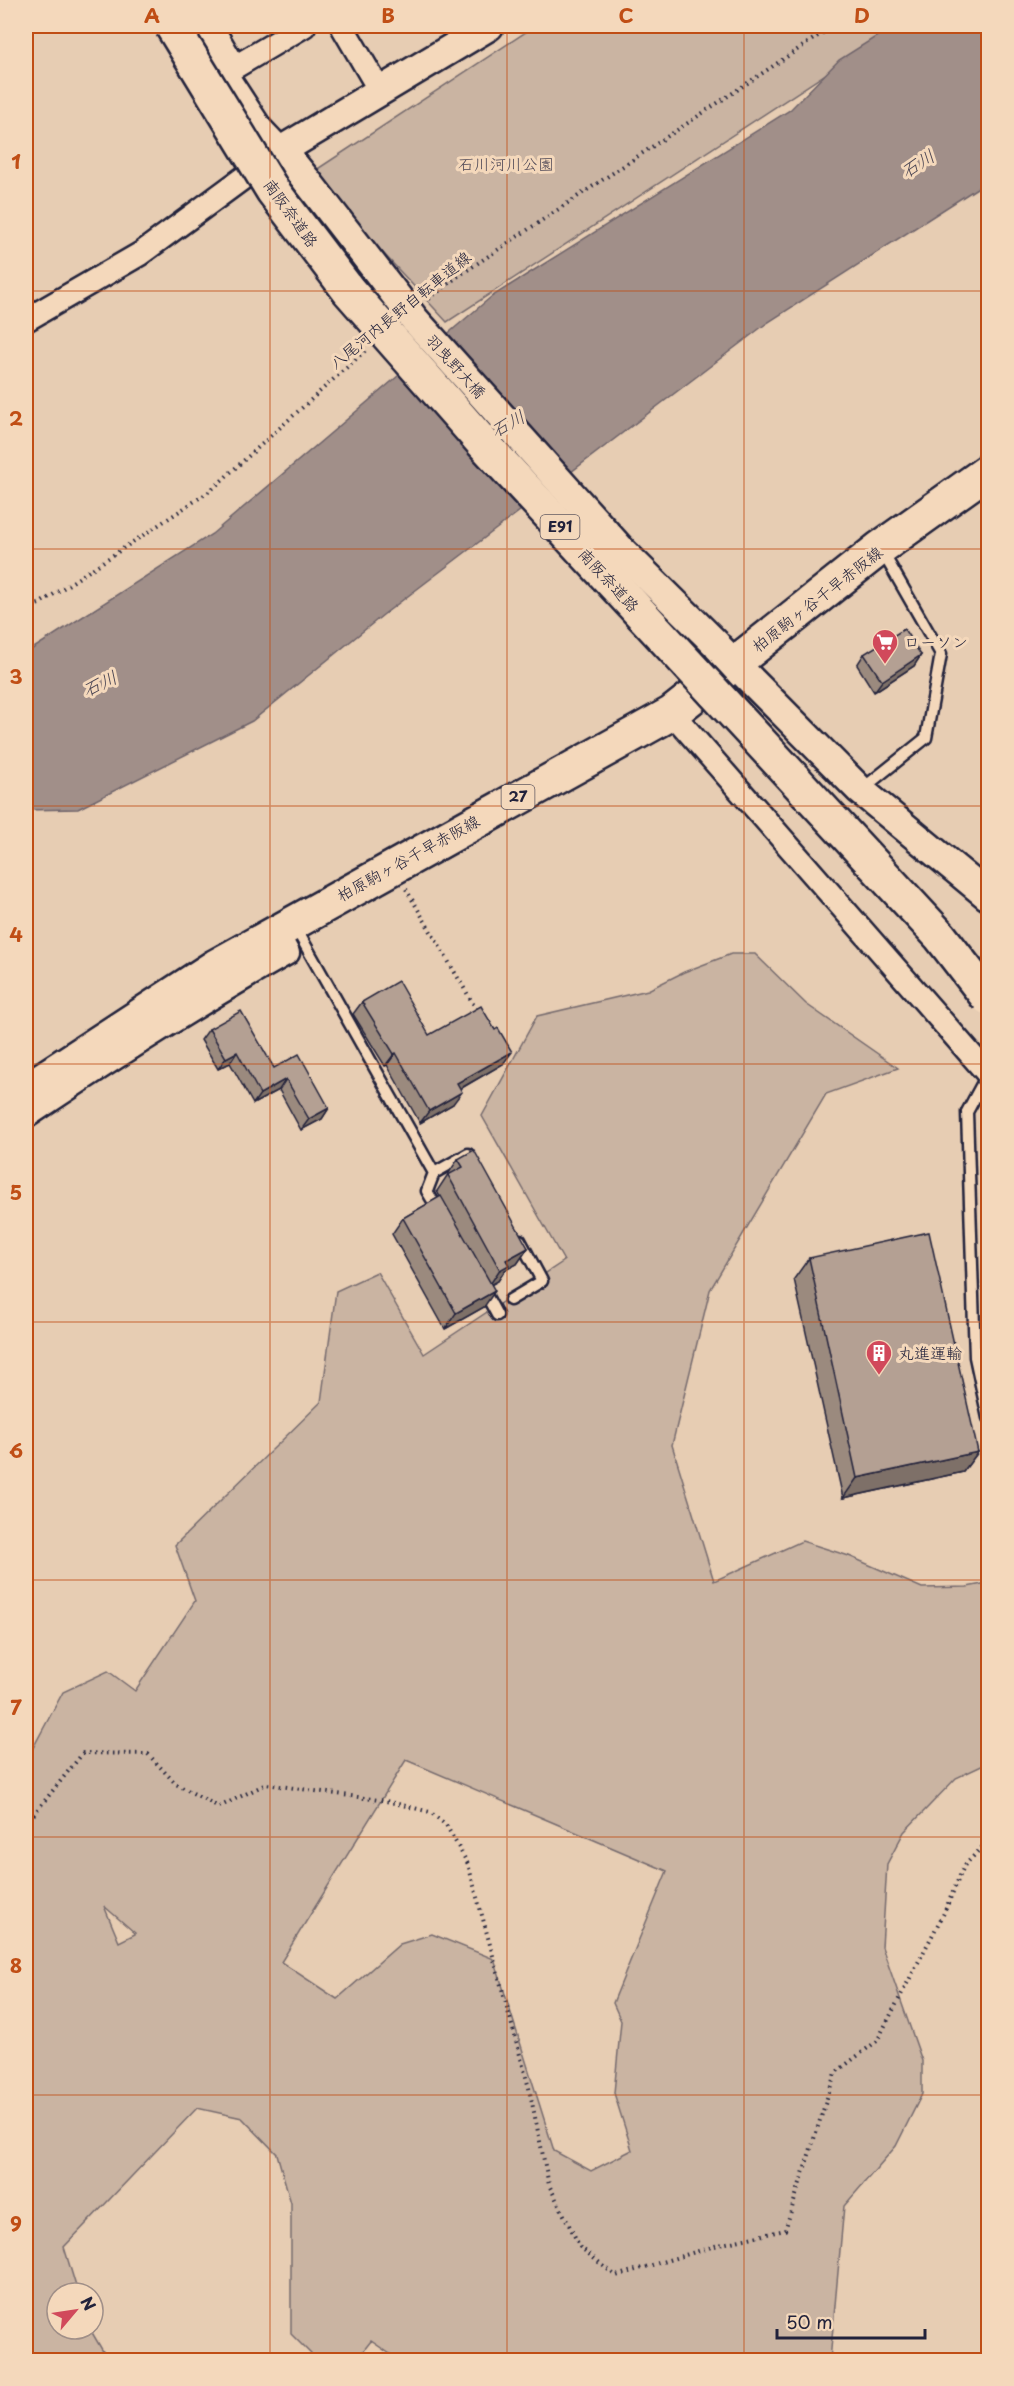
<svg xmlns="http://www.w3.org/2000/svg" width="1014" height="2386" viewBox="0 0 1014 2386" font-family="'Playpen Sans','Klee One',sans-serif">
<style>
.green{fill:#cab4a2;stroke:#766b6e;stroke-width:1.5;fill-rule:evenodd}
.water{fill:#a18f89;stroke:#6e636a;stroke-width:1.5}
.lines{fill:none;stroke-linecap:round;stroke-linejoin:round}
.service-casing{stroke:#22223b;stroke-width:15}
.minor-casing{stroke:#22223b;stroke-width:27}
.tertiary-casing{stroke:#22223b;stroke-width:33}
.primary-casing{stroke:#22223b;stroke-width:38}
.path{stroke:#22223b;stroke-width:4;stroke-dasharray:1.5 4.5;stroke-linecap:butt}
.service{stroke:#f4d8bb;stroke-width:10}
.minor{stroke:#f4d8bb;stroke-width:22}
.tertiary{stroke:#f4d8bb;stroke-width:28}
.primary{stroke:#f4d8bb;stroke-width:33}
.tertiary-bridge-casing{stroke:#22223b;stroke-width:33;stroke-linecap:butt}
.motorway-bridge-casing{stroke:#22223b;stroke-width:38;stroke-linecap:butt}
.tertiary-bridge{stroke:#f4d8bb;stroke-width:28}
.motorway-bridge{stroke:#f4d8bb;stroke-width:33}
.wall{fill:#9b8a7e;stroke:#22223b;stroke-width:1.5}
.shaded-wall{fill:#7e7067;stroke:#22223b;stroke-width:1.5}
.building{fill:#b4a093;stroke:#22223b;stroke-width:1.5}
.grid{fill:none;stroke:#c04e15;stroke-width:1.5;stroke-opacity:0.55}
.labels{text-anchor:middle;stroke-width:6;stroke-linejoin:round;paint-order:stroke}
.shield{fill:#f4d8bb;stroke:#615961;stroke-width:1.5}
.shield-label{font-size:15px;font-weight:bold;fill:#22223b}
.park-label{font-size:16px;fill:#4c4655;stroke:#f4d8bb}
.street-label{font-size:16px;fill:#22223b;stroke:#f4d8bb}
.poi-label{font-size:16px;fill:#22223b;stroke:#f4d8bb;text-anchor:start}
.water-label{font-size:18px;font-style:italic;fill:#484352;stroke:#f4d8bb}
.neatline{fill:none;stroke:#c04e15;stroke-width:2}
.grid-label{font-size:20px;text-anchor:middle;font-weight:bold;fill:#c04e15}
</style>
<rect width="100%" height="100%" fill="#e7cdb3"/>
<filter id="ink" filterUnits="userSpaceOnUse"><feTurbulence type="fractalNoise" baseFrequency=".0167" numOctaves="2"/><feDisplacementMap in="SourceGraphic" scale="12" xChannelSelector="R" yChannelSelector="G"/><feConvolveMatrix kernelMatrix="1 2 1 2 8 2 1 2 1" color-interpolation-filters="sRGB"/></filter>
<g filter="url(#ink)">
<path class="green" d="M535,26H899L447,322L310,174Z
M731,954H755L806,1004L898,1068L826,1094L710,1290L672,1445L714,1581L802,1541L849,1556L922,1588L967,1587L988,1583V1763L956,1778L904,1832L887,1864L882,1947L922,2061V2094L896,2146L844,2206L830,2360H399L371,2341L356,2360H317L291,2334V2203L277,2154L242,2118L197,2108L64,2247L78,2293H57V2329H90L108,2360H26V1761L63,1692L108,1671L135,1691L195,1601L175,1545L321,1402L336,1291L377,1272L424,1354L564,1261L482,1116L537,1016L648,990L684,972ZM406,1760L667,1871L613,2003L621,2021L614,2093L632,2150L591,2171L554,2151L494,1959L432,1934L400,1944L337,1999L281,1962ZM104,1906L135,1933V1934L119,1942Z"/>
<path class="water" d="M893,26H988V181L767,323L383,615L252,721L78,809L26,810V653L212,534L491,297L790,110L839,60Z"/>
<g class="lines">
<g class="service-casing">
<path id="service" d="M861,790L926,738L941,654L882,551
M294,925L434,1173L468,1154
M987,1075L967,1112L975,1357L988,1418
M434,1173L427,1191L440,1213
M483,1289L497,1315
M510,1300L542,1281L520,1240"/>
</g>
<g class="minor-casing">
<path id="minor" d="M189,26L216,59L261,128L282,150
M211,26L231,60
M342,26L380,91
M235,67L304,26
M26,320L140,254L269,159
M672,713L988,1074
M26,1117C112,1059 198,1004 288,953L276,931"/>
</g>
<g class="tertiary-casing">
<path id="tertiary" d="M308,182L282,150L489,26
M719,648L860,790L988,896"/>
</g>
<g class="primary-casing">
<path id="primary" d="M26,1090L216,966L672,713L880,548L988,471"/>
</g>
<path class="path" d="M429,299L457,277L833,26
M26,608L39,604L210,491L367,349
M406,889L478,1012
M26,1824L83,1753L148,1754L176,1784L219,1807L266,1784L386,1801L430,1812L446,1825L468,1864L529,2088L549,2185L580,2247L616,2276L718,2245L785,2230L835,2073L877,2041L944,1913L964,1866L988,1841"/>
<use href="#service" class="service"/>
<use href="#minor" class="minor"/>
<use href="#tertiary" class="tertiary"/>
<use href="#primary" class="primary"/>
<g class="tertiary-bridge-casing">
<path id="tertiary-bridge" d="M308,182L415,320L623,552L716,644"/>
</g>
<g class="motorway-bridge-casing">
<path id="motorway-bridge" d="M172,26L273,191L349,291L482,442L940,936L988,998"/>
</g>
<use href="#tertiary-bridge" class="tertiary-bridge"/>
<use href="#motorway-bridge" class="motorway-bridge"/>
</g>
<path class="wall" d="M864,654L921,655L914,666L874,692L857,665Z
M362,1002L429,1035L495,1030L503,1064L460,1089L453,1104L420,1123L387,1065L385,1066L353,1014Z
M209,1029L274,1068L329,1108L322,1119L301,1130L279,1090L253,1104L230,1063L218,1069L201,1040Z
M458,1159L528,1248L517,1264L505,1270L498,1281L491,1284L484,1307L445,1329L392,1234L403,1218L440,1197L437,1191Z
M809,1258L978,1452L963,1472L843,1498L794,1279Z"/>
<path class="shaded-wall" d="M921,655L914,666L874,692L882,681Z
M237,1052L230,1063L218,1069L226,1058Z
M512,1052L503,1064L449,1095L457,1083Z
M396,1053L387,1065L385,1066L394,1054Z
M286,1079L279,1090L253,1104L260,1094Z
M462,1092L453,1104L420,1123L429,1111Z
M329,1108L322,1119L301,1130L309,1119Z
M528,1248L517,1264L505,1270L498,1281L489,1286L506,1260Z
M495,1291L484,1307L445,1329L456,1313Z
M978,1452L963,1472L843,1498L857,1478Z"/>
<path class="building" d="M904,629L921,655L882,681L864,654Z
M398,981L429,1035L481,1006L495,1030L498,1028L512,1052L457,1083L462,1092L429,1111L396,1053L394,1054L362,1002Z
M241,1011L274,1068L299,1054L329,1108L309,1119L286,1079L260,1094L237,1052L226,1058L209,1029Z
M474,1150L528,1248L506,1260L509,1265L500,1270L448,1175L463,1167L458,1159Z
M441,1196L495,1291L456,1313L403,1218Z
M929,1232L978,1452L857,1478L809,1258Z"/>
</g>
<path class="grid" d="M270,26V2360M507,26V2360M744,26V2360M26,291H988M26,549H988M26,806H988M26,1064H988M26,1322H988M26,1580H988M26,1837H988M26,2095H988"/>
<defs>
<g id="supermarket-pin" transform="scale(1.35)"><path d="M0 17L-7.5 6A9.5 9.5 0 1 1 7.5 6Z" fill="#d1495b" stroke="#f4d8bb"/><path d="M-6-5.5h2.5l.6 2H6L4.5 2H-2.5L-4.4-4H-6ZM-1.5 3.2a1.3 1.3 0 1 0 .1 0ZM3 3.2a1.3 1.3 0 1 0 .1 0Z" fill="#fff"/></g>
<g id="building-pin" transform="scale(1.35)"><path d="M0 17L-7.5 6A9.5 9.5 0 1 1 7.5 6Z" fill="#d1495b" stroke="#f4d8bb"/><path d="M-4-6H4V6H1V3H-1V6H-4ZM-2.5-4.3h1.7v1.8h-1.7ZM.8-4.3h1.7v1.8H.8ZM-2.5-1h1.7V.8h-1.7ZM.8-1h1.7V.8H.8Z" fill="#fff"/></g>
</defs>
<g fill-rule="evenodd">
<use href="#supermarket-pin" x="885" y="642"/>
<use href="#building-pin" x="879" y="1353"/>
</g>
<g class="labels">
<g class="shield">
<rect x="540.5" y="515" width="39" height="24" rx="4.5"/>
<rect x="501.5" y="785" width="33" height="24" rx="4.5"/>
</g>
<g class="shield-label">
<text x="560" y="532">E91</text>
<text x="518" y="802">27</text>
</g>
<g class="park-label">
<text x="506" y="170">石川河川公園</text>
</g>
<g class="street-label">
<text transform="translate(291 213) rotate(54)" y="6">南阪奈道路</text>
<text transform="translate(400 310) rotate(-39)" y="6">八尾河内長野自転車道線</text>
<text transform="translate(456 366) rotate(48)" y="6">羽曳野大橋</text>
<text transform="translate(609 580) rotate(47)" y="6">南阪奈道路</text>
<text transform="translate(817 599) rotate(-38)" y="6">柏原駒ヶ谷千早赤阪線</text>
<text transform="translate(408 858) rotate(-29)" y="6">柏原駒ヶ谷千早赤阪線</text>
</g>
<g class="poi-label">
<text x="904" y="648">ローソン</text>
<text x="898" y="1359">丸進運輸</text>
</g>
<g class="water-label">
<text transform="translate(918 164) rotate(-32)" y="6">石川</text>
<text transform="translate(508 424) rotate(-29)" y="6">石川</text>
<text transform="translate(100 684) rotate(-26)" y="6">石川</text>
</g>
</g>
<rect width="1014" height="2386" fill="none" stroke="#f4d8bb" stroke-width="66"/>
<g transform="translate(75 2311) rotate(61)"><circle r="28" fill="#f4d8bb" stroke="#a08f88" stroke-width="1.5"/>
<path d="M0-4.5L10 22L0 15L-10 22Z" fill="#d1495b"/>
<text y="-9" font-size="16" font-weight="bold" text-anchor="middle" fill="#22223b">N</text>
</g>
<path d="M777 2329v9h148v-9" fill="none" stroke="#22223b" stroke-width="3"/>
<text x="786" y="2329" font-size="18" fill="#22223b" stroke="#f4d8bb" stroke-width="4.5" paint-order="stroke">50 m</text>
<rect x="33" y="33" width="948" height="2320" class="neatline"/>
<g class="grid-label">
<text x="152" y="23">A</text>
<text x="388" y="23">B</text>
<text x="626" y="23">C</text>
<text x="862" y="23">D</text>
<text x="16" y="169">1</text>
<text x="16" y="426">2</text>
<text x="16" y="684">3</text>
<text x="16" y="942">4</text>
<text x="16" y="1200">5</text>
<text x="16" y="1458">6</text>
<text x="16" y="1715">7</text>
<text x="16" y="1973">8</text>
<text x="16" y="2231">9</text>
</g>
</svg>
